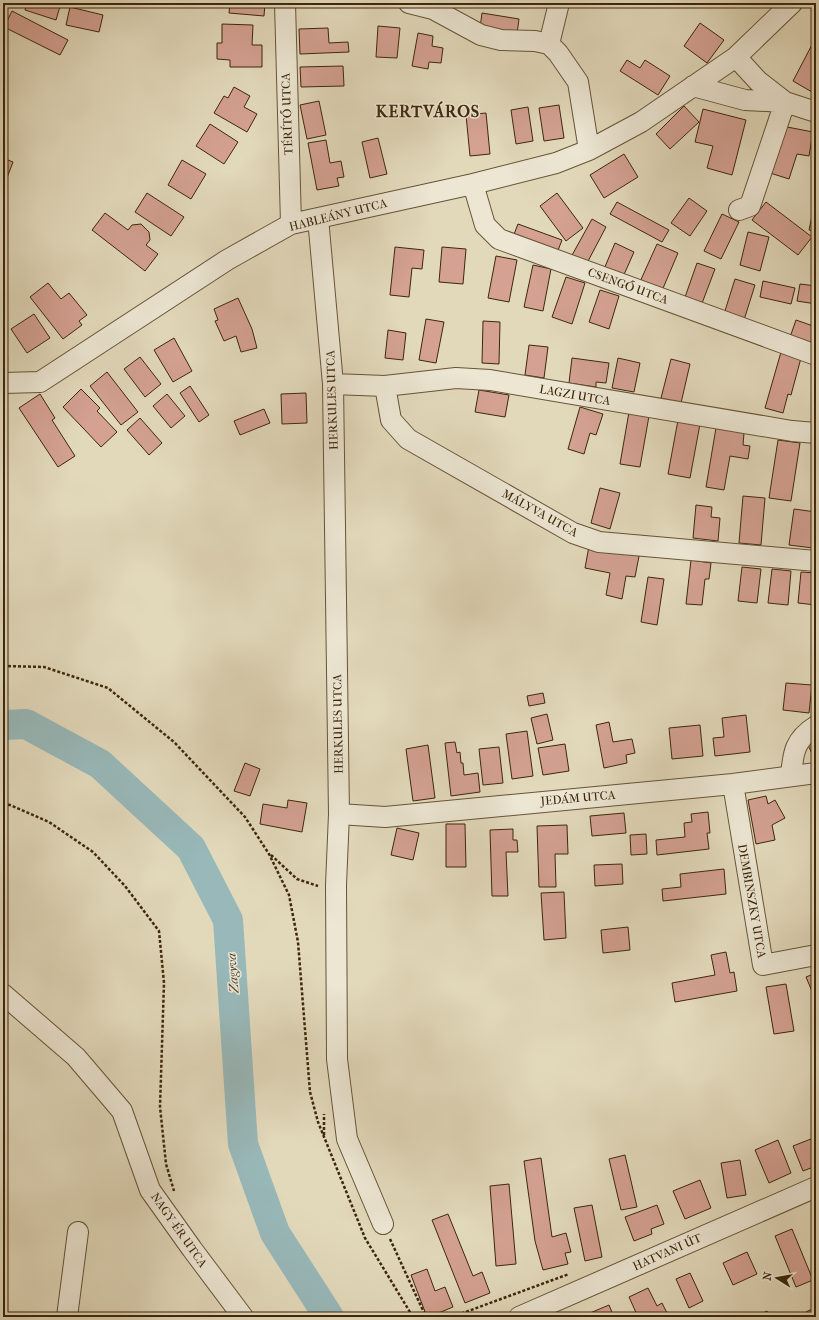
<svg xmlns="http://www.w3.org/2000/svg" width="819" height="1320" viewBox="0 0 819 1320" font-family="'IM FELL French Canon',serif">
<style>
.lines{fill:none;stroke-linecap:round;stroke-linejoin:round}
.river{stroke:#98b8b9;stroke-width:30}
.building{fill:#d4a192;stroke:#3d2709}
.minor-casing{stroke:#665436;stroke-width:22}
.path{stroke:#3d2709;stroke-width:2.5;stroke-dasharray:3 2;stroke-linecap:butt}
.minor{stroke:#ece6d3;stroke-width:20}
.labels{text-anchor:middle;stroke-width:3;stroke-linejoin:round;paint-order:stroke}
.street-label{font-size:12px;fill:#3d2709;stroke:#ece6d3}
.water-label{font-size:13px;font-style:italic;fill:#544b35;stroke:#ece6d3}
.district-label{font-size:16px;font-weight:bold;letter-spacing:1px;fill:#3d2709;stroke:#ece6d3}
</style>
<rect width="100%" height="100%" fill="#e2d9bb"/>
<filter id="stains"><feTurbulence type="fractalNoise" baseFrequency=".005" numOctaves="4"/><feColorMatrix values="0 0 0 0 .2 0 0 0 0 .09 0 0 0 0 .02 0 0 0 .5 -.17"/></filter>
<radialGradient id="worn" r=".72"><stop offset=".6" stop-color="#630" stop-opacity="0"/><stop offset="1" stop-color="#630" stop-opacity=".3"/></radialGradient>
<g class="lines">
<path class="river" d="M3,725L26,724L100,764L191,848L228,920L243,1144L275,1233L329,1317"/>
</g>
<path class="building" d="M27,3H61L56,20L25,10Z
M230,3H265L264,16L229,13Z
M70,7L103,15L99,32L66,25Z
M12,11L68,40L60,55L4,27Z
M482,13L519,19L517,34L480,28Z
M700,23L724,40L707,63L684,46Z
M222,24L253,25L252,45H262V67H230V60L217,59V43H222Z
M378,26L400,28L397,58L376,57Z
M328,28L329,43L348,42L349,52L300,54L299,29Z
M418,33L433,36L432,46L443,48L441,63L429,62L428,69L412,66Z
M816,37V85L812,92L793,81Z
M627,60L640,68L645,60L670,76L658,95L620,71Z
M343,66L344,86L301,87L300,67Z
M234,87L250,96L244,107L257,114L247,132L214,113L224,96L228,98Z
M319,101L326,135L307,139L300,105Z
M559,105L564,138L544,141L539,108Z
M684,106L699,122L670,149L656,134Z
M528,107L533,141L516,144L511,110Z
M703,109L746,120L732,175L707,168L713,146L695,142Z
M486,113L490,154L470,156L466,115Z
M210,124L238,142L224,164L196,146Z
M782,126L813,132L809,156L797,154L789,179L767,172Z
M378,138L387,174L370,178L362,142Z
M326,140L330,163L341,161L344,177L337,178L339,186L317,190L308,143Z
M624,154L638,177L604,198L590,175Z
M3,158L13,162L5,183H3Z
M182,160L206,174L191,199L168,185Z
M147,193L184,217L171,236L135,212Z
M557,193L583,228L566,241L540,206Z
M689,198L707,211L690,236L671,223Z
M815,201H816V232L809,230Z
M617,202L669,230L662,242L610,214Z
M766,202L812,237L798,255L752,220Z
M105,213L128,230L132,225L141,224L149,232L150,240L146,245L158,254L145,271L92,230Z
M722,214L739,222L721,259L704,251Z
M592,219L606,227L586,265L571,257Z
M518,224L562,240L557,253L513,237Z
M748,232L769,237L760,271L740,265Z
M615,243L634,252L623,277L604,269Z
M657,244L678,253L661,293L639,284Z
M395,247L424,250L422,269L412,268L409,297L390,295Z
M442,247L466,249L463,284L439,282Z
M496,256L517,260L509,302L488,298Z
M697,263L715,269L701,306L684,300Z
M533,265L551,269L543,311L524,307Z
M566,277L585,283L572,324L552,317Z
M735,279L755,285L744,320L724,314Z
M763,281L795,288L791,304L760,297Z
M48,283L61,299L69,293L87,315L79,321L82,325L63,339L30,297Z
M800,284L816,286V304L797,301Z
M600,290L619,296L609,329L589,322Z
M238,298L252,329L257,348L241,352L236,336L224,341L215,321L218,320L214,309Z
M34,314L50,338L27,353L11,329Z
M426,319L444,322L436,363L419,360Z
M796,320L816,327V350L789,340Z
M483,321L500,322L499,364L482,363Z
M388,330L406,333L403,360L385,358Z
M174,338L192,371L173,382L154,350Z
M3,345L8,359L3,361Z
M529,345L548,347L544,378L525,375Z
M781,352L801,358L791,395L788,394L783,413L765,408Z
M140,357L161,384L145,397L124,369Z
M572,358L609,363L606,383L596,382V387L569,383Z
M618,358L640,363L634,392L612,388Z
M671,359L690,364L681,403L661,398Z
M107,372L138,412L121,425L90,386Z
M190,386L209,415L199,422L180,393Z
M81,389L100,408L97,411L117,432L101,447L63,407Z
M479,390L509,395L505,417L475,412Z
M306,393L307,423L282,424L281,394Z
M40,394L55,418L52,420L75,456L58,467L19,408Z
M167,394L185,416L171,428L153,406Z
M580,407L603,414L596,435L590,433L584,454L568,449Z
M264,409L270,423L240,435L234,421Z
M629,412L649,416L640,467L620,464Z
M140,418L162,443L149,455L127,430Z
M3,420L7,433L3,434Z
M678,420L700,424L690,478L668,474Z
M716,428L744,433L743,445L750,446L748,459L730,456L724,490L706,487Z
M778,440L800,443L791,501L769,498Z
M600,488L620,493L610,529L591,523Z
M743,496L765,498L761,545L739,543Z
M696,505L712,507L711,517L720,518L718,541L693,538Z
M794,509L816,512L813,548L789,545Z
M589,546L639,556L635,577L626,576L622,599L606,595L610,573L585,568Z
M691,560L711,563L709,579H705L702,605L686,604Z
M742,567L761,569L757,603L738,601Z
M772,569L791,571L788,605L768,603Z
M801,572L816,573V605L798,603Z
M648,577L664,579L657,625L641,622Z
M786,683L812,685L809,713L783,710Z
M543,693L545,703L529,706L527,696Z
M547,714L553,740L537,744L531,718Z
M746,715L750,752L715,756L713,738L724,737L722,718Z
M609,722L613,742L632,739L635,753L626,755L627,763L604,768L596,725Z
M700,725L703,756L672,759L669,728Z
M527,731L533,776L512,779L506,734Z
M816,739V762L807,743Z
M455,742L457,753L460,752L461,763H463L464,775L478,773L480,792L451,796L445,743Z
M565,744L569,771L543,775L538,748Z
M428,745L435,798L413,801L406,749Z
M499,747L503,783L483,785L479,749Z
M245,763L260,769L250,796L234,791Z
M766,796L768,804L775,800L785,818L772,825L775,840L756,844L748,800Z
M288,800L307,803L302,832L260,824L263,804L287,808Z
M708,812L710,833H707L709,849L657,855L656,840L685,837L684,823L692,822L691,814Z
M624,813L626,833L592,836L590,816Z
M446,824H465L466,867H446Z
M567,825L568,854H555L556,887H539L537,826Z
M397,828L419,833L413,860L391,855Z
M513,829V840H517L518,852H506L508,896H492L490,830Z
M646,834L647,854L631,855L630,835Z
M622,864L623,884L595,886L594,865Z
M724,869L726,894L663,901L662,889L681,887L680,874Z
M564,892L566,938L544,940L541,893Z
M628,927L630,950L603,953L601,930Z
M726,952L730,973L734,972L737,991L675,1002L672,983L715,975L711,955Z
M816,973V1001L806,977Z
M786,984L794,1031L774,1034L766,987Z
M816,1137V1166L803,1171L793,1146Z
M778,1140L791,1173L769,1183L755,1150Z
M625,1155L637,1207L621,1210L609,1159Z
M541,1158L552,1237L566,1233L571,1252L565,1253L568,1264L543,1270L535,1241L524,1161Z
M740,1160L746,1195L727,1198L721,1163Z
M700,1180L711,1208L685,1219L673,1191Z
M509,1184L516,1264L496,1266L490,1186Z
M592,1205L602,1257L585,1261L574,1208Z
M657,1205L664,1224L651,1229L652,1234L634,1241L625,1217Z
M448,1214L473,1276L482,1272L490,1293L465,1303L432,1220Z
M792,1229L813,1280L796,1287L775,1236Z
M747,1252L757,1274L733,1285L723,1263Z
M427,1269L435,1291L445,1287L453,1307L429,1317H427L411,1275Z
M690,1273L703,1301L689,1308L676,1279Z
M648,1288L657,1306L662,1303L669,1317H638L629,1297Z
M609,1305L614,1317H592L590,1313Z
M816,1307V1317H809L806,1312Z
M767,1311L770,1317H755Z"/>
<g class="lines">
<g class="minor-casing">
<path id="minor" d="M285,3L291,224
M409,3L433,9L481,35L501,40L535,41L549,44L558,53L578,82L589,150
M549,44L559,3
M736,57L758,81L785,102L816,112
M693,86L745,100L785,102L750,206L739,210
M473,184L485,225L499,239L816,355
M318,218L333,384L339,814L336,885L337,1059L347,1139L383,1224
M3,383L40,382L227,260L291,224L473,184L556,163L589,150L641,122L736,57L792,3
M333,384L385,386L456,378L490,380L792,431L816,433
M385,386L391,420L408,439L573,533L599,542L816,561
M791,776C793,752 795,739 816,726
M733,784L763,965L816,955
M339,814L385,817L733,784L816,773
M3,994L76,1057L122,1111L150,1190L192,1249L243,1317
M67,1317L78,1232
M519,1317L816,1187"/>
</g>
<path class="path" d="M3,666L44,667L108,688L174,742L245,817L269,854L289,895L298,942L310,1092L318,1122L365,1238L413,1317
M3,804L10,805L49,822L93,852L125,886L159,931L164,983L160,1107L166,1164L174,1191
M271,855L297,879L318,886
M324,1135V1114
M390,1239L426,1317
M452,1317L569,1274"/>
<use href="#minor" class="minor"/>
</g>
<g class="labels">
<g class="street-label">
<text transform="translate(287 114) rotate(-92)" y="4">TÉRÍTŐ UTCA</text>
<text transform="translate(338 215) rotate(-14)" y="4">HABLEÁNY UTCA</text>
<text transform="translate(628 286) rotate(20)" y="4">CSENGŐ UTCA</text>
<text transform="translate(575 395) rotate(10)" y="4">LAGZI UTCA</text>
<text transform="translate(332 400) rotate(-92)" y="4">HERKULES UTCA</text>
<text transform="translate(540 513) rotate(29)" y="4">MÁLYVA UTCA</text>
<text transform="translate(338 724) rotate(-91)" y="4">HERKULES UTCA</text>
<text transform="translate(578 798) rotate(-5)" y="4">JEDÁM UTCA</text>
<text transform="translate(752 901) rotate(80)" y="4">DEMBINSZKY UTCA</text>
<text transform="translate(179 1230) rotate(55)" y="4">NAGY-ÉR UTCA</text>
<text transform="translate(667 1252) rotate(-24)" y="4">HATVANI ÚT</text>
</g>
<g class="water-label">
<text transform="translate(232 973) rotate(-94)" y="5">Zagyva</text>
</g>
<g class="district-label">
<text x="428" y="117">KERTVÁROS</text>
</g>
</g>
<rect width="819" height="1320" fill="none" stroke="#e2d9bb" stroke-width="16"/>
<rect x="4" y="4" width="811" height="1312" fill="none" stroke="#3d2709" stroke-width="2"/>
<rect x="8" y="8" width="803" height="1304" fill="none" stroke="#3d2709"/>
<g transform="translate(777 1278) rotate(281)" stroke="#ece6d3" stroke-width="3" paint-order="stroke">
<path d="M0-3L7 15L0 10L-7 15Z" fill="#3d2709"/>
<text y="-6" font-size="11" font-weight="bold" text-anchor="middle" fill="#3d2709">N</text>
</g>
<rect width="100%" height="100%" filter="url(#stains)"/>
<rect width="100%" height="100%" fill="url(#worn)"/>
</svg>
